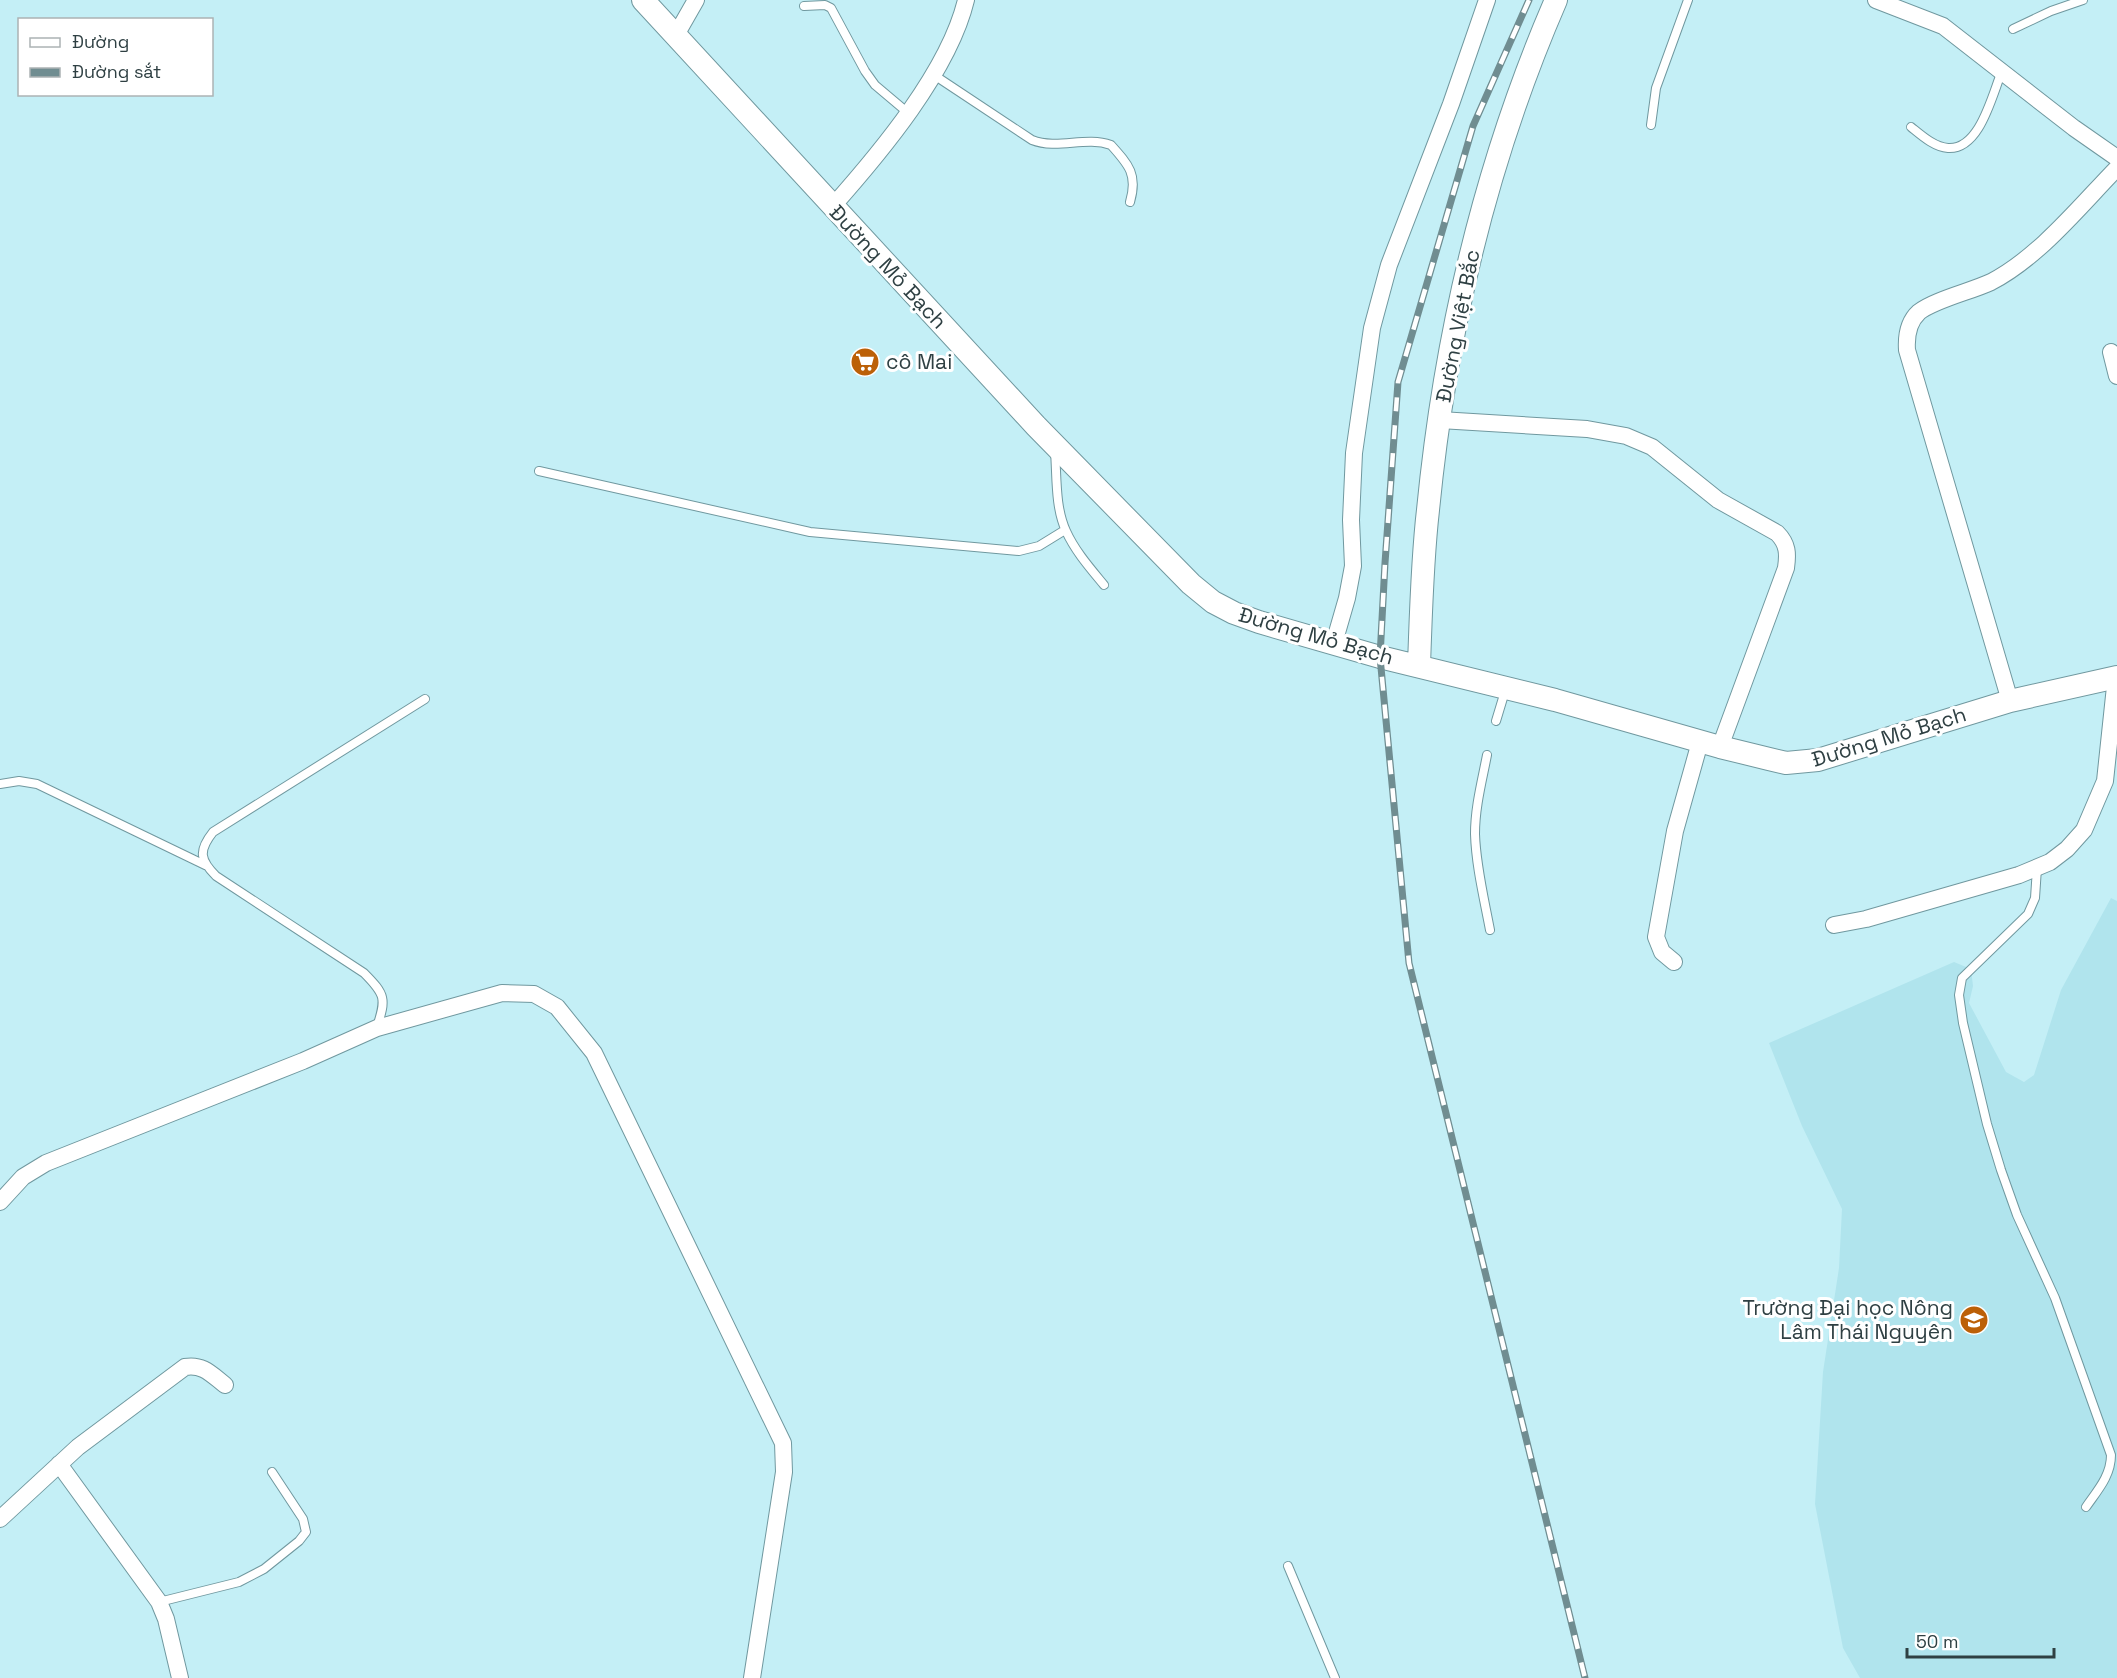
<svg xmlns="http://www.w3.org/2000/svg" width="2117" height="1678" viewBox="0 0 2117 1678" font-family="'Space Grotesk',sans-serif">
<style>
.built{fill:#b0e4ed}
.lines{fill:none;stroke-linecap:round;stroke-linejoin:round}
.lane-casing{stroke:#70989f;stroke-width:10}
.street-casing{stroke:#70989f;stroke-width:18}
.secondary-casing{stroke:#70989f;stroke-width:24}
.lane{stroke:#fff;stroke-width:8}
.street{stroke:#fff;stroke-width:16}
.secondary{stroke:#fff;stroke-width:22}
.rail-casing{stroke:#708d91;stroke-width:7}
.rail{stroke:#fff;stroke-width:4.5;stroke-dasharray:14;stroke-linecap:butt}
.labels{text-anchor:middle;stroke-width:6;stroke-linejoin:round;paint-order:stroke}
.street-label{font-size:21px;fill:#2f4043;stroke:#fff}
.poi-label{font-size:21px;fill:#2f4043;stroke:#fff;text-anchor:start}
</style>
<rect width="100%" height="100%" fill="#c4eff6"/>
<path class="built" d="M2111,898L2117,901V1678H1860L1843,1648L1815,1504L1823,1372L1839,1268L1842,1209L1802,1126L1769,1043L1954,962L1971,969L1973,986L1969,1003L2006,1072L2024,1082L2034,1075L2061,990Z"/>
<g class="lines">
<g class="lane-casing">
<path id="lane" d="M804,6L825,5L831,8L865,71L875,85L907,112
M2013,29L2051,11L2083,0
M934,75L1032,140C1058,150 1085,136 1111,145C1129,165 1138,175 1130,202
M1651,125L1656,88L1688,0
M1911,127C1921,135 1934,147 1948,148C1980,150 1992,95 2002,71
M1055,452C1057,477 1055,507 1066,531C1075,551 1090,568 1104,585
M539,471L810,532L1019,551L1039,546L1065,530
M1496,721L1506,688
M1487,755C1482,781 1475,807 1475,834C1476,866 1484,898 1490,930
M0,784L19,781L37,784L205,865
M2037,868L2035,898L2028,914L1962,978L1959,995L1963,1023L1987,1124L2001,1170L2017,1215L2055,1298L2111,1455C2111,1476 2097,1491 2086,1507
M377,1027C386,999 386,995 364,973L216,876C200,860 198,851 213,832L425,699
M1288,1566L1335,1678
M159,1602L239,1582L264,1569L299,1541L306,1532L303,1519L272,1472"/>
</g>
<g class="street-casing">
<path id="street" d="M1876,0L1943,26L2074,128L2117,158
M676,35L696,0
M832,207C880,153 949,71 966,0
M2111,352L2117,376
M1440,420L1587,429L1626,436L1652,447L1718,500L1777,533C1788,544 1788,554 1786,568L1720,747
M1334,643L1347,598L1353,566L1351,520L1354,453L1372,328L1389,265L1451,104L1487,0
M2010,701L1907,350C1906,335 1908,322 1919,312C1934,300 1972,291 1991,282C2039,257 2079,207 2117,168
M1834,925L1866,919L2019,875L2050,862L2067,849L2084,830L2105,781L2116,677
M1674,962L1662,952L1656,937L1675,831L1700,742
M0,1202L23,1177L46,1163L303,1061L377,1028L502,993L534,994L557,1007L594,1053L783,1443L784,1472L752,1678
M59,1464L159,1602L166,1619L180,1678
M0,1519L78,1447L185,1367C203,1364 211,1374 225,1385"/>
</g>
<g class="secondary-casing">
<path id="secondary" d="M643,0L1036,426L1191,584L1213,602L1234,613L1259,622L1380,657L1555,700L1720,747L1769,759L1786,763L1818,760L2010,701L2117,677
M1419,665C1421,613 1422,562 1428,510C1445,336 1486,161 1556,0"/>
</g>
<use href="#lane" class="lane"/>
<use href="#street" class="street"/>
<use href="#secondary" class="secondary"/>
<g class="rail-casing">
<path id="rail" d="M1529,0L1473,126L1398,382L1385,563L1380,657L1409,963L1585,1678"/>
</g>
<use href="#rail" class="rail"/>
</g>
<defs>
<g id="supermarket-disc" transform="scale(1.5)"><circle r="9.5" fill="#bc6007" stroke="#fff"/><path d="M-6-5.5h2.5l.6 2H6L4.5 2H-2.5L-4.4-4H-6ZM-1.5 3.2a1.3 1.3 0 1 0 .1 0ZM3 3.2a1.3 1.3 0 1 0 .1 0Z" fill="#fff"/></g>
<g id="university-disc" transform="scale(1.5)"><circle r="9.5" fill="#bc6007" stroke="#fff"/><path d="M0-5L7-2L0 1L-7-2ZM-4 1L0 2.5L4 1V4Q0 6-4 4Z" fill="#fff"/></g>
</defs>
<g fill-rule="evenodd">
<use href="#supermarket-disc" x="865" y="362"/>
<use href="#university-disc" x="1974" y="1320"/>
</g>
<g class="labels">
<g class="street-label">
<text transform="translate(888 267) rotate(47)" y="7">Đường Mỏ Bạch</text>
<text transform="translate(1458 326) rotate(-79)" y="7">Đường Việt Bắc</text>
<text transform="translate(1316 636) rotate(16)" y="7">Đường Mỏ Bạch</text>
<text transform="translate(1889 737) rotate(-17)" y="7">Đường Mỏ Bạch</text>
</g>
<g class="poi-label">
<text x="886" y="369">cô Mai</text>
<text x="1953" y="1315" text-anchor="end">Trường Đại học Nông<tspan x="1953" dy="24">Lâm Thái Nguyên</tspan></text>
</g>
</g>
<rect x="18" y="18" width="195" height="78" fill="#ffffff" stroke="#acb3b4" stroke-width="1.5"/>
<rect x="30" y="38" width="30" height="9" fill="#ffffff" stroke="#acb3b4" stroke-width="1.5"/>
<text x="72" y="48" font-size="18" fill="#2f4043">Đường</text>
<rect x="30" y="68" width="30" height="9" fill="#708d91" stroke="#acb3b4" stroke-width="1.5"/>
<text x="72" y="78" font-size="18" fill="#2f4043">Đường sắt</text>
<path d="M1907 1648v9h147v-9" fill="none" stroke="#2f4043" stroke-width="3"/>
<text x="1916" y="1648" font-size="18" fill="#2f4043" stroke="#ffffff" stroke-width="4.5" paint-order="stroke">50 m</text>
</svg>
